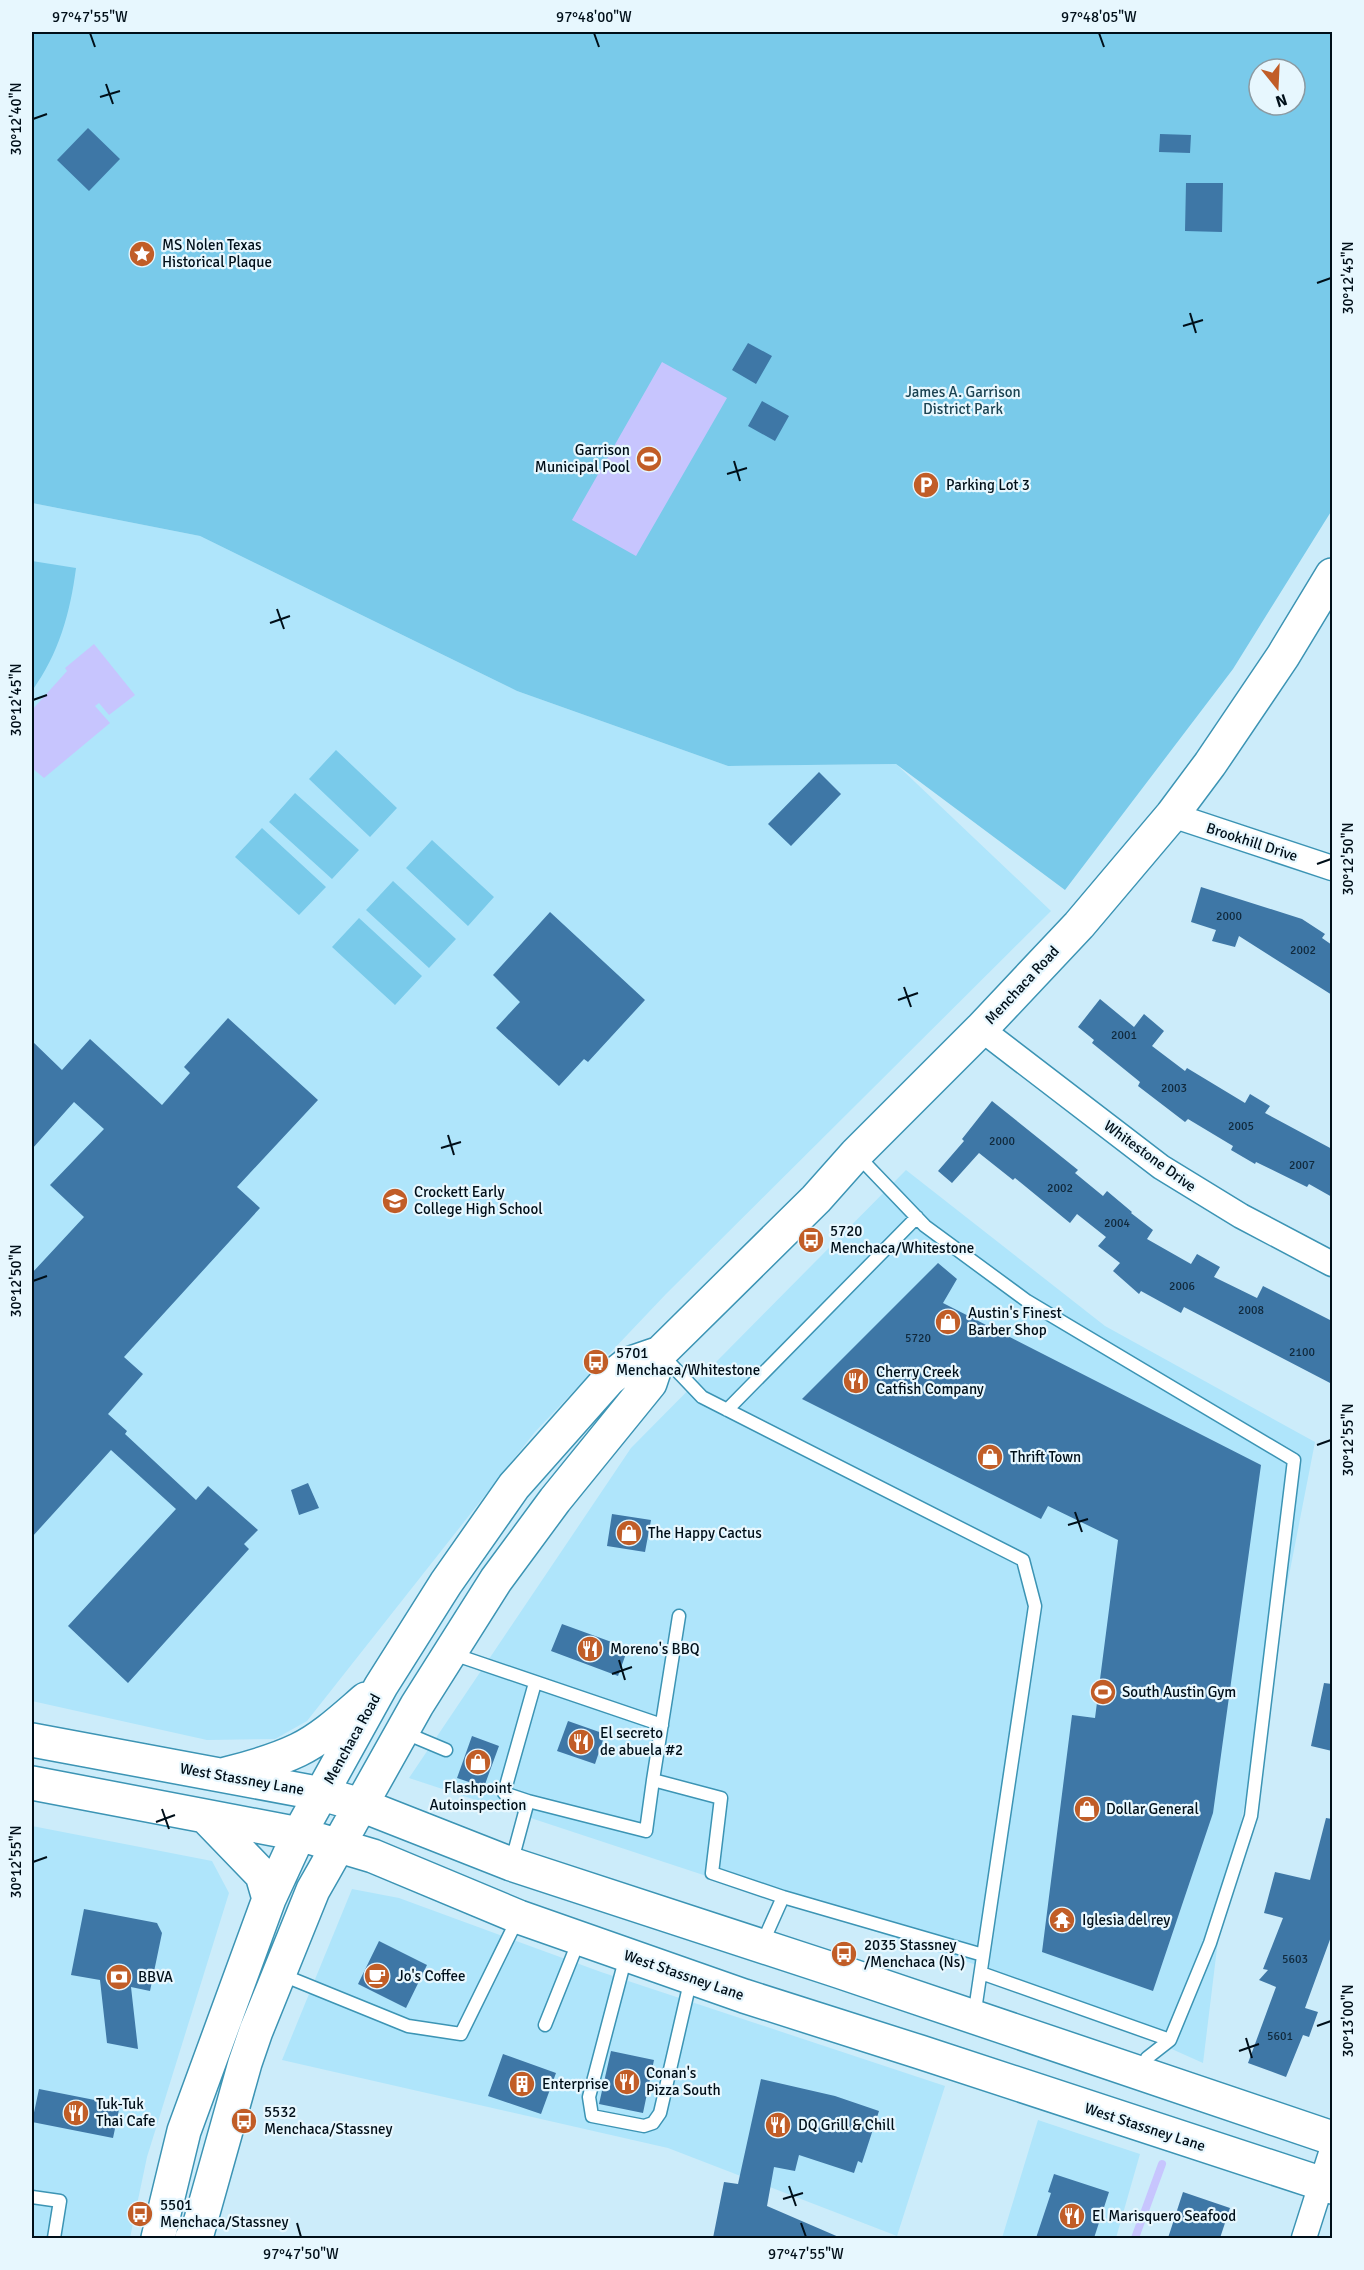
<svg xmlns="http://www.w3.org/2000/svg" width="1364" height="2270" viewBox="0 0 1364 2270" font-family="Signika,sans-serif">
<style>
.built{fill:#afe5fb}
.green{fill:#79caea;fill-rule:evenodd}
.water{fill:#c7c5fe}
.lines{fill:none;stroke-linecap:round;stroke-linejoin:round}
.stream{stroke:#c7c5fe;stroke-width:8}
.building{fill:#3e77a6}
.lane-casing{stroke:#3c94b4;stroke-width:15}
.street-casing{stroke:#3c94b4;stroke-width:27}
.secondary-casing{stroke:#3c94b4;stroke-width:36}
.lane{stroke:#fff;stroke-width:12}
.street{stroke:#fff;stroke-width:24}
.secondary{stroke:#fff;stroke-width:33}
.ticks{fill:none;stroke:#000f19;stroke-width:2}
.labels{text-anchor:middle;stroke-width:4.5;stroke-linejoin:round;paint-order:stroke}
.number-label{font-size:12px;fill:#10293c}
.poi-label{font-size:15px;fill:#000f19;stroke:#e7f7fe;text-anchor:start}
.park-label{font-size:15px;fill:#1b4352;stroke:#e7f7fe}
.street-label{font-size:15px;fill:#000f19;stroke:#e7f7fe}
.neatline{fill:none;stroke:#000f19;stroke-width:2}
.ticks-label{font-size:15px;text-anchor:middle;fill:#000f19}
</style>
<rect width="100%" height="100%" fill="#ccecfa"/>
<path class="built" d="M32,503L200,536L517,691L728,766L896,764L1051,911L666,1294L535,1432L307,1721L275,1739L207,1740L32,1701Z
M906,1170L1105,1326L1315,1442L1218,1940L1203,2063L1004,1974L409,1778L631,1448Z
M32,1826L212,1861L229,1893L147,2157L130,2238H32Z
M352,1889L399,1898L601,1972L945,2086L897,2236L668,2148L282,2060Z
M1038,2120L1140,2154L1116,2238H1002Z"/>
<path class="green" d="M32,32H1332V510L1233,669L1065,890L896,764L728,766L517,691L200,536L32,503ZM1259,69H1295V105H1259Z
M32,561L76,568C70,614 59,653 32,691Z
M336,750L397,808L370,837L309,779Z
M295,793L359,850L332,879L269,822Z
M262,828L326,887L299,915L235,857Z
M432,840L494,897L468,926L406,868Z
M393,881L456,939L429,968L366,910Z
M359,918L422,976L395,1005L332,947Z"/>
<path class="water" d="M662,362L727,398L636,556L572,520Z
M94,644L135,695L109,715L99,703L95,706L110,723L44,778L32,768V710L67,671L65,668Z"/>
<g class="lines">
<path class="stream" d="M1135,2238L1162,2164"/>
</g>
<path class="building" d="M88,128L120,159L89,191L57,160Z
M1160,134L1191,135L1190,153L1159,152Z
M1186,183H1223L1222,232L1185,231Z
M748,343L772,356L756,384L732,370Z
M762,401L789,416L775,441L748,426Z
M819,772L841,794L791,846L768,824Z
M1201,887L1302,919L1325,934L1322,938L1332,945V995L1239,936L1235,947L1212,941L1216,930L1191,922Z
M550,912L645,1000L588,1062L584,1059L559,1086L496,1028L520,1002L493,975Z
M1100,999L1134,1027L1144,1014L1164,1031L1152,1046L1185,1071L1187,1068L1245,1103L1250,1094L1270,1106L1265,1113L1332,1149V1197L1309,1184L1307,1187L1256,1162L1255,1164L1231,1150L1233,1146L1188,1119L1185,1122L1138,1086L1140,1082L1092,1043L1094,1040L1078,1027Z
M228,1018L318,1100L237,1187L260,1208L124,1357L143,1374L108,1414L127,1431L125,1434L196,1500L208,1486L258,1530L244,1544L249,1549L128,1683L68,1626L176,1509L111,1450L32,1537V1273L84,1217L50,1185L104,1129L74,1102L32,1149V1041L62,1070L90,1039L162,1105L190,1073L184,1067Z
M992,1101L1078,1170L1075,1173L1103,1196L1107,1191L1132,1212L1131,1213L1153,1230L1147,1239L1191,1264L1197,1254L1220,1267L1214,1277L1257,1298L1263,1286L1332,1321V1384L1184,1307L1181,1313L1141,1291L1139,1294L1113,1271L1120,1263L1098,1246L1106,1237L1077,1214L1070,1223L1015,1178L1013,1180L979,1153L952,1183L938,1171L964,1141L962,1139Z
M938,1263L957,1279L943,1303L1261,1465L1213,1813L1153,1991L1042,1952L1072,1715L1095,1718L1118,1540L1048,1506L1041,1519L802,1399Z
M308,1483L319,1508L299,1515L291,1490Z
M612,1514L651,1520L645,1552L607,1546Z
M562,1624L628,1648L618,1676L551,1651Z
M1324,1683L1332,1684V1751L1311,1746Z
M568,1721L605,1734L595,1764L557,1751Z
M472,1736L499,1746L484,1787L457,1778Z
M1326,1818L1332,1819V1934L1305,2008L1318,2012L1309,2037L1303,2035L1286,2077L1248,2063L1276,1987L1259,1980L1268,1970L1263,1969L1283,1918L1264,1913L1275,1872L1310,1880Z
M84,1909L157,1923L162,1933L150,1991L131,1987L138,2049L107,2043L100,1980L71,1975Z
M379,1941L427,1965L406,2008L358,1984Z
M611,2051L654,2060L643,2113L599,2104Z
M503,2054L556,2073L541,2114L488,2096Z
M761,2079L835,2096L879,2111L862,2163L858,2161L854,2173L799,2155L795,2171L774,2167L767,2206L841,2238H713L724,2182L738,2184Z
M39,2089L120,2105L113,2138L32,2122Z
M1054,2174L1109,2192L1094,2238H1036L1051,2193L1048,2192Z
M1183,2192L1230,2208L1220,2238H1168Z"/>
<g class="lines">
<g class="lane-casing">
<path id="lane" d="M857,1155L925,1226L1027,1301L1294,1460L1251,1816L1210,1943L1170,2040L1147,2058L1143,2072
M663,1356L702,1397L1023,1560L1035,1606L974,2017
M727,1410L917,1217
M679,1616L653,1780L721,1798L712,1873L783,1897
M453,1654L662,1725
M403,1732L446,1750
M528,1801L504,1793L535,1683
M511,1864L528,1801L646,1831L653,1780
M762,1944L783,1897L983,1955
M626,1956L589,2097L592,2116L644,2126L653,2123L660,2113L691,1978
M981,1973L1170,2040
M280,1974L408,2026L461,2034L518,1918
M545,2025L579,1940
M32,2197L60,2201L54,2238"/>
</g>
<g class="street-casing">
<path id="street" d="M1172,815L1332,868
M981,1029L1161,1167L1241,1216L1332,1264
M1304,2238L1332,2150"/>
</g>
<g class="secondary-casing">
<path id="secondary" d="M32,1740L322,1794L361,1805L511,1864L838,1971L1332,2138
M226,1774C250,1768 275,1761 298,1750C323,1738 345,1717 366,1699
M32,1783L299,1834L373,1856L519,1917L744,1996L920,2052L1332,2187
M206,1817L262,1875L269,1899
M158,2238L184,2131L269,1899L299,1834L381,1686L446,1583L514,1486L609,1379L628,1364L660,1353L816,1199L856,1154L981,1029L1079,925L1172,815L1210,764L1283,656L1332,575
M192,2238L197,2234L245,2063L256,2031L313,1890L325,1869L417,1705L496,1580L555,1500L650,1383L660,1353"/>
</g>
<use href="#lane" class="lane"/>
<use href="#street" class="street"/>
<use href="#secondary" class="secondary"/>
</g>
<path class="ticks" d="M90,33L95,47M594,33L599,47M1099,33L1104,47M106,84L113,104M100,97L120,91M33,119L47,114M1317,283L1331,278M1190,313L1196,333M1183,326L1203,320M734,461L740,481M727,474L747,468M277,609L284,629M270,623L290,616M33,700L47,695M1317,864L1331,859M904,987L911,1007M898,1000L918,993M448,1135L454,1155M441,1148L461,1142M33,1281L47,1276M1317,1445L1331,1440M1075,1512L1082,1532M1068,1525L1088,1519M619,1660L625,1680M612,1674L632,1667M162,1809L169,1829M156,1822L175,1815M33,1862L47,1857M1317,2026L1331,2021M1246,2038L1252,2058M1239,2051L1259,2044M789,2186L796,2206M783,2199L803,2193M297,2223L301,2237M801,2223L806,2237"/>
<defs>
<g id="sight-disc" transform="scale(1.35)"><circle r="9.5" fill="#c15d27" stroke="#e7f7fe"/><path d="M0-6L1.8-2.2L6-1.7L2.9 1.2L3.7 5.4L0 3.3L-3.7 5.4L-2.9 1.2L-6-1.7L-1.8-2.2Z" fill="#fff"/></g>
<g id="stadium-disc" transform="scale(1.35)"><circle r="9.5" fill="#c15d27" stroke="#e7f7fe"/><path d="M0-5a6.5 5 0 1 0 0 10a6.5 5 0 1 0 0-10ZM-3.5-1.8h7v3.6h-7Z" fill="#fff"/></g>
<g id="parking-disc" transform="scale(1.35)"><circle r="9.5" fill="#c15d27" stroke="#e7f7fe"/><path d="M-3.5-5.5H1a3.5 3.5 0 0 1 0 7H-1V5.5H-3.5ZM-1-3.4V-.6H.8a1.4 1.4 0 0 0 0-2.8Z" fill="#fff"/></g>
<g id="school-disc" transform="scale(1.35)"><circle r="9.5" fill="#c15d27" stroke="#e7f7fe"/><path d="M0-5L7-2L0 1L-7-2ZM-4 1L0 2.5L4 1V4Q0 6-4 4Z" fill="#fff"/></g>
<g id="bus-disc" transform="scale(1.35)"><circle r="9.5" fill="#c15d27" stroke="#e7f7fe"/><path d="M-5-6H5V4H4V6H2V4H-2V6H-4V4H-5ZM-3.5-4V0h7V-4ZM-3.5 1.2v1.5H-2V1.2ZM2 1.2v1.5H3.5V1.2Z" fill="#fff"/></g>
<g id="shop-disc" transform="scale(1.35)"><circle r="9.5" fill="#c15d27" stroke="#e7f7fe"/><path d="M-5-2.5h2.3a2.7 3.5 0 0 1 5.4 0H5L5.5 6h-11ZM-1.5-2.5h3a1.5 2.3 0 0 0-3 0Z" fill="#fff"/></g>
<g id="restaurant-disc" transform="scale(1.35)"><circle r="9.5" fill="#c15d27" stroke="#e7f7fe"/><path d="M-5-6h1v4h1v-4h1v4h1v-4h1v5L-1.5 .5V6h-2V.5L-5-1ZM5-6V6H3V1.5H1.5Q1.5-4 5-6Z" fill="#fff"/></g>
<g id="temple-disc" transform="scale(1.35)"><circle r="9.5" fill="#c15d27" stroke="#e7f7fe"/><path d="M0-6L5-2H3V0L6.5 2.5H4V6H1.5V3h-3V6H-4V2.5H-6.5L-3 0V-2H-5Z" fill="#fff"/></g>
<g id="cafe-disc" transform="scale(1.35)"><circle r="9.5" fill="#c15d27" stroke="#e7f7fe"/><path d="M-5.5-4.5H6V0H3Q3 3.5 0 3.5H-2.5Q-5.5 3.5-5.5 0ZM3-3.2v2h1.7v-2ZM-6 4.5H4V6H-6Z" fill="#fff"/></g>
<g id="bank-disc" transform="scale(1.35)"><circle r="9.5" fill="#c15d27" stroke="#e7f7fe"/><path d="M-6-4H6V4H-6ZM0-2.3a2.3 2.3 0 1 0 0 4.6a2.3 2.3 0 1 0 0-4.6Z" fill="#fff"/></g>
<g id="building-disc" transform="scale(1.35)"><circle r="9.5" fill="#c15d27" stroke="#e7f7fe"/><path d="M-4-6H4V6H1V3H-1V6H-4ZM-2.5-4.3h1.7v1.8h-1.7ZM.8-4.3h1.7v1.8H.8ZM-2.5-1h1.7V.8h-1.7ZM.8-1h1.7V.8H.8Z" fill="#fff"/></g>
</defs>
<g fill-rule="evenodd">
<use href="#sight-disc" x="142" y="254"/>
<use href="#stadium-disc" x="649" y="459"/>
<use href="#parking-disc" x="926" y="485"/>
<use href="#school-disc" x="395" y="1201"/>
<use href="#bus-disc" x="811" y="1240"/>
<use href="#shop-disc" x="948" y="1322"/>
<use href="#bus-disc" x="596" y="1362"/>
<use href="#restaurant-disc" x="856" y="1381"/>
<use href="#shop-disc" x="990" y="1457"/>
<use href="#shop-disc" x="629" y="1533"/>
<use href="#restaurant-disc" x="590" y="1649"/>
<use href="#stadium-disc" x="1103" y="1692"/>
<use href="#restaurant-disc" x="581" y="1742"/>
<use href="#shop-disc" x="478" y="1762"/>
<use href="#shop-disc" x="1087" y="1809"/>
<use href="#temple-disc" x="1062" y="1920"/>
<use href="#bus-disc" x="844" y="1954"/>
<use href="#cafe-disc" x="377" y="1976"/>
<use href="#bank-disc" x="119" y="1977"/>
<use href="#restaurant-disc" x="627" y="2082"/>
<use href="#building-disc" x="522" y="2084"/>
<use href="#restaurant-disc" x="76" y="2113"/>
<use href="#bus-disc" x="244" y="2121"/>
<use href="#restaurant-disc" x="778" y="2125"/>
<use href="#bus-disc" x="140" y="2214"/>
<use href="#restaurant-disc" x="1072" y="2216"/>
</g>
<g class="labels">
<g class="number-label">
<text x="1229" y="920">2000</text>
<text x="1303" y="954">2002</text>
<text x="1124" y="1039">2001</text>
<text x="1174" y="1092">2003</text>
<text x="1241" y="1130">2005</text>
<text x="1002" y="1145">2000</text>
<text x="1302" y="1169">2007</text>
<text x="1060" y="1192">2002</text>
<text x="1117" y="1227">2004</text>
<text x="1182" y="1290">2006</text>
<text x="1251" y="1314">2008</text>
<text x="918" y="1342">5720</text>
<text x="1302" y="1356">2100</text>
<text x="1295" y="1963">5603</text>
<text x="1280" y="2040">5601</text>
</g>
<g class="poi-label">
<text x="162" y="250">MS Nolen Texas<tspan x="162" dy="17">Historical Plaque</tspan></text>
<text x="630" y="455" text-anchor="end">Garrison<tspan x="630" dy="17">Municipal Pool</tspan></text>
<text x="946" y="490">Parking Lot 3</text>
<text x="414" y="1197">Crockett Early<tspan x="414" dy="17">College High School</tspan></text>
<text x="830" y="1236">5720<tspan x="830" dy="17">Menchaca/Whitestone</tspan></text>
<text x="968" y="1318">Austin's Finest<tspan x="968" dy="17">Barber Shop</tspan></text>
<text x="616" y="1358">5701<tspan x="616" dy="17">Menchaca/Whitestone</tspan></text>
<text x="876" y="1377">Cherry Creek<tspan x="876" dy="17">Catfish Company</tspan></text>
<text x="1010" y="1462">Thrift Town</text>
<text x="648" y="1538">The Happy Cactus</text>
<text x="610" y="1654">Moreno's BBQ</text>
<text x="1122" y="1697">South Austin Gym</text>
<text x="600" y="1738">El secreto<tspan x="600" dy="17">de abuela #2</tspan></text>
<text x="478" y="1793" text-anchor="middle">Flashpoint<tspan x="478" dy="17">Autoinspection</tspan></text>
<text x="1106" y="1814">Dollar General</text>
<text x="1082" y="1925">Iglesia del rey</text>
<text x="864" y="1950">2035 Stassney<tspan x="864" dy="17">/Menchaca (Ns)</tspan></text>
<text x="397" y="1981">Jo's Coffee</text>
<text x="138" y="1982">BBVA</text>
<text x="646" y="2078">Conan's<tspan x="646" dy="17">Pizza South</tspan></text>
<text x="542" y="2089">Enterprise</text>
<text x="96" y="2109">Tuk-Tuk<tspan x="96" dy="17">Thai Cafe</tspan></text>
<text x="264" y="2117">5532<tspan x="264" dy="17">Menchaca/Stassney</tspan></text>
<text x="798" y="2130">DQ Grill &amp; Chill</text>
<text x="160" y="2210">5501<tspan x="160" dy="17">Menchaca/Stassney</tspan></text>
<text x="1092" y="2221">El Marisquero Seafood</text>
</g>
<g class="park-label">
<text x="963" y="397">James A. Garrison<tspan x="963" dy="17">District Park</tspan></text>
</g>
<g class="street-label">
<text transform="translate(1252 842) rotate(18)" y="5">Brookhill Drive</text>
<text transform="translate(1022 985) rotate(-47)" y="5">Menchaca Road</text>
<text transform="translate(1150 1156) rotate(36)" y="5">Whitestone Drive</text>
<text transform="translate(352 1739) rotate(-61)" y="5">Menchaca Road</text>
<text transform="translate(242 1779) rotate(10)" y="5">West Stassney Lane</text>
<text transform="translate(684 1975) rotate(19)" y="5">West Stassney Lane</text>
<text transform="translate(1145 2127) rotate(18)" y="5">West Stassney Lane</text>
</g>
</g>
<rect width="1364" height="2270" fill="none" stroke="#e7f7fe" stroke-width="66"/>
<g transform="translate(1277 87) rotate(162)"><circle r="28" fill="#e7f7fe" stroke="#8b9aa2" stroke-width="1.5"/>
<path d="M0-4.5L10 22L0 15L-10 22Z" fill="#c15d27"/>
<text y="-9" font-size="16" font-weight="bold" text-anchor="middle" fill="#000f19">N</text>
</g>
<rect x="33" y="33" width="1298" height="2204" class="neatline"/>
<g class="ticks-label">
<text x="90" y="22">97°47'55"W</text>
<text x="594" y="22">97°48'00"W</text>
<text x="1099" y="22">97°48'05"W</text>
<text transform="translate(16 119) rotate(-90)" y="5">30°12'40"N</text>
<text transform="translate(1348 278) rotate(-90)" y="5">30°12'45"N</text>
<text transform="translate(16 700) rotate(-90)" y="5">30°12'45"N</text>
<text transform="translate(1348 859) rotate(-90)" y="5">30°12'50"N</text>
<text transform="translate(16 1281) rotate(-90)" y="5">30°12'50"N</text>
<text transform="translate(1348 1440) rotate(-90)" y="5">30°12'55"N</text>
<text transform="translate(16 1862) rotate(-90)" y="5">30°12'55"N</text>
<text transform="translate(1348 2021) rotate(-90)" y="5">30°13'00"N</text>
<text x="301" y="2259">97°47'50"W</text>
<text x="806" y="2259">97°47'55"W</text>
</g>
</svg>
